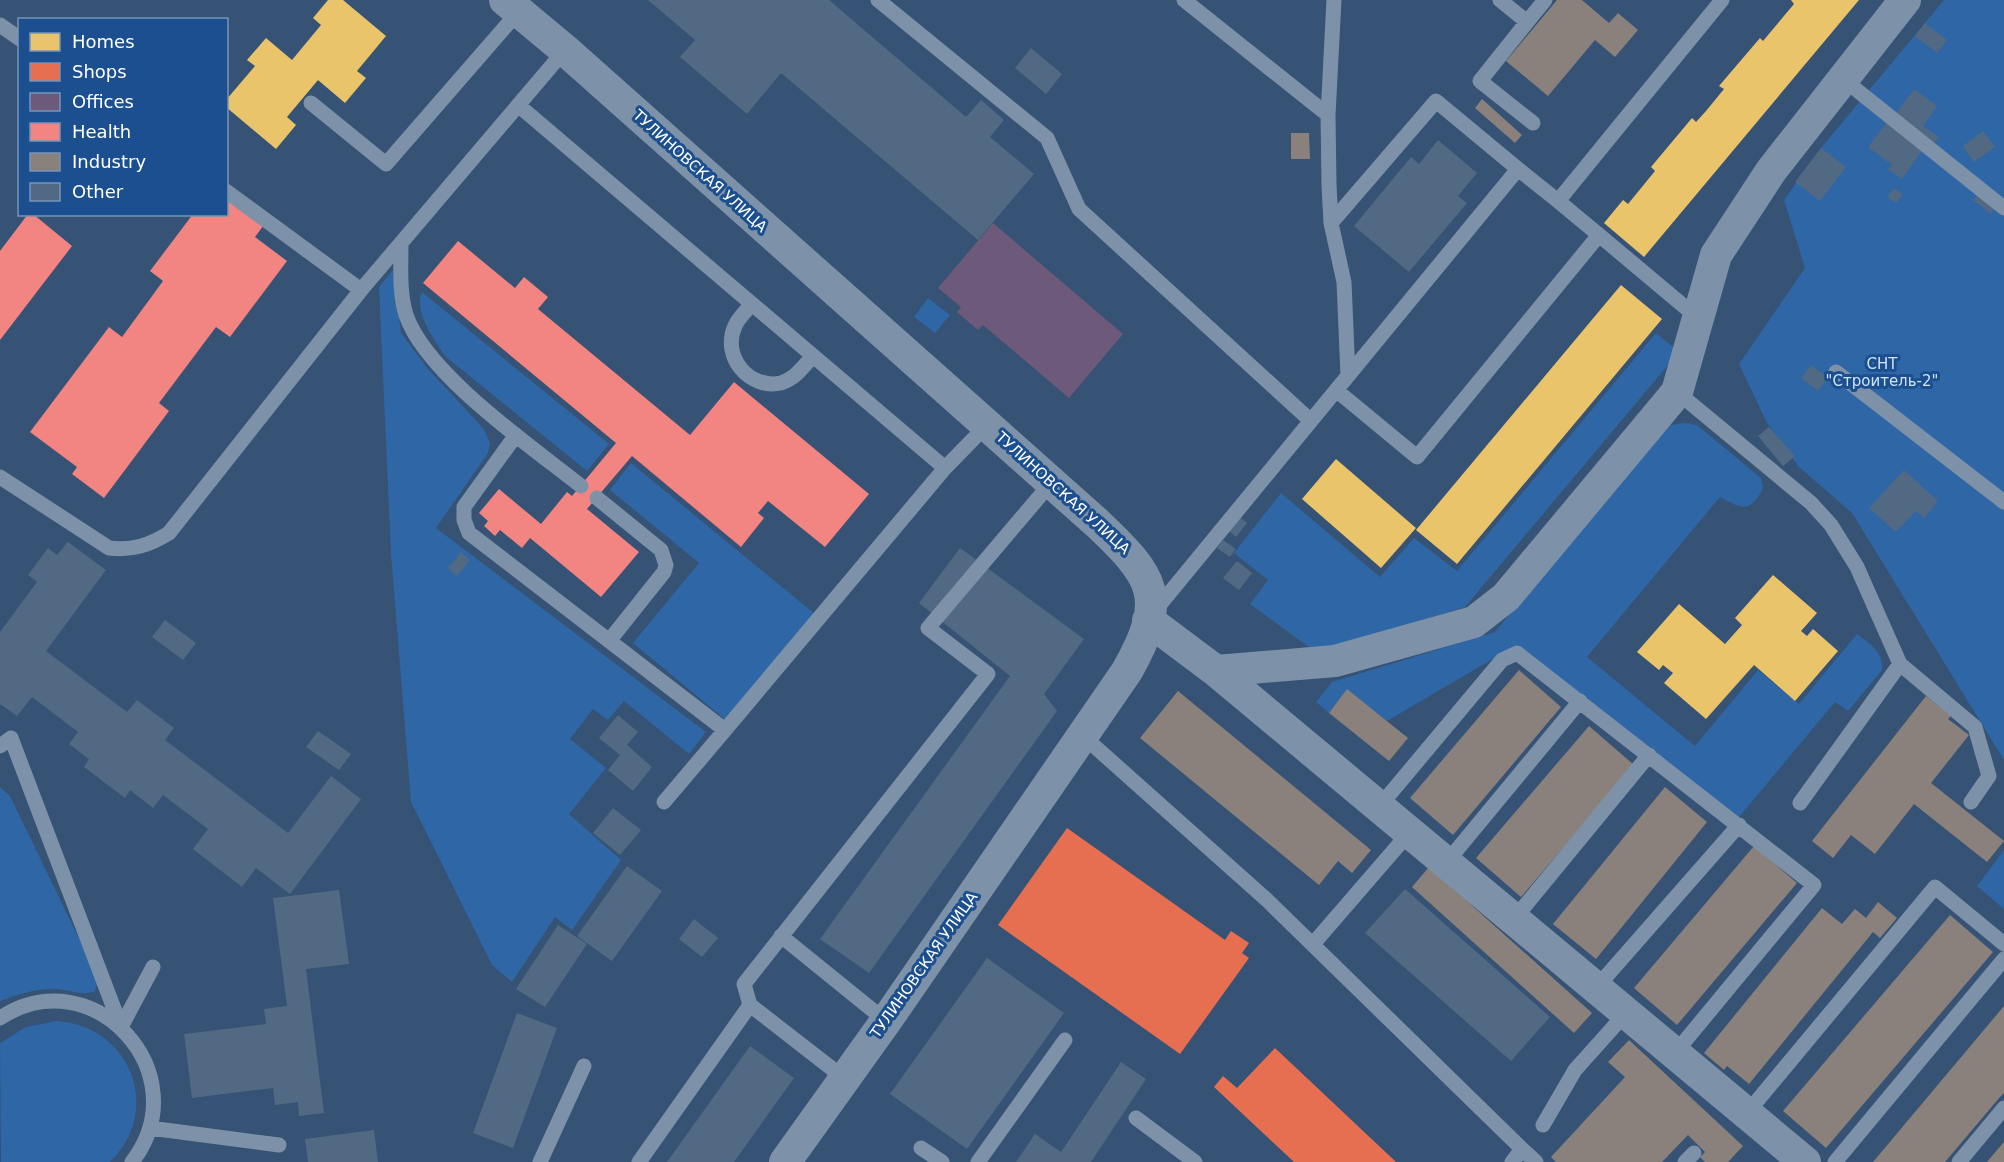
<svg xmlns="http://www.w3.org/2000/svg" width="2004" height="1162" viewBox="0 0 2004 1162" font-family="'DejaVu Sans',sans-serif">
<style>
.green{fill:#2f66a5}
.homes{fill:#e9c46a}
.shops{fill:#e76f51}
.offices{fill:#6d597a}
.health{fill:#f28482}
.industry{fill:#8a817c}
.building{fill:#526984}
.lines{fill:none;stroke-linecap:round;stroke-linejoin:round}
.lane{stroke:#7d92a8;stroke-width:15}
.street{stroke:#7d92a8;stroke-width:32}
.labels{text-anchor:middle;stroke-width:6;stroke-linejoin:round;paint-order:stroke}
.street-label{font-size:15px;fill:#fff;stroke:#1b4f8f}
.park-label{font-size:15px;fill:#cfe3fa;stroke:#1b4f8f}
</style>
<rect width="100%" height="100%" fill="#365274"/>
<path class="green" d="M1944,0H2004V760L1852,513L1799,467L1767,423L1739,364L1805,268L1784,200L1821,148Z
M393,270L401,333L428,369L484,429L490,443L488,453L436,528L706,732L689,754L624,701L608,720L593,709L570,739L606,768L569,814L621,860L572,930L555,917L512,982L492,965L411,802L391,554L379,287Z
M422,292L609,444L587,471L445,356C434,339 413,311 422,292Z
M928,298L950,315L935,333L914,317Z
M1656,333L1679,352L1465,607L1317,653L1250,604L1268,580L1234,553L1281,493L1380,577L1414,538L1457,571Z
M1684,423L1697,425L1761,478L1763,488C1750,514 1742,509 1720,497L1587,657L1695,746L1758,670L1799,704L1857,634C1870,644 1884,652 1882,670L1848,711L1835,702L1730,828L1513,647L1387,721L1347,690L1329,713L1316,702L1332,682L1495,632L1659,434L1671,425Z
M631,463L815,614L727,721L633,643L699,563L610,490Z
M0,787L10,796L99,980L94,992C80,996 66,988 52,989C34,989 17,995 0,1001Z
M2004,850V909L1977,886Z
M56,1021C130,1025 164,1109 110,1162H1L0,1043L26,1027Z"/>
<path class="homes" d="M328,0H343L386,36L357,71L366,78L345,103L318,80L287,117L296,125L276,149L226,107V100L255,66L247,60L266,38L292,60L321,25L313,18Z
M1791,0H1859L1644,257L1604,223L1623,200L1628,204L1655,171L1651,167L1692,118L1696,122L1706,111L1724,89L1719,86L1760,38L1763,41L1794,4Z
M1621,285L1662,319L1457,564L1416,530Z
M1336,459L1416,528L1381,568L1302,499Z
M1773,575L1817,613L1801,631L1807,636L1813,629L1838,651L1795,701L1754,665L1706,719L1664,683L1673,673L1663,665L1659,670L1637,652L1679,604L1725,644L1742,625L1735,618Z"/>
<path class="shops" d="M1067,828L1225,940L1231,931L1249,943L1242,953L1249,958L1180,1054L998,925Z
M1275,1048L1396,1162H1294L1214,1087L1223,1076L1237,1088Z"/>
<path class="offices" d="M993,223L1123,334L1069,398L983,325L978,330L957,312L961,307L938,288Z"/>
<path class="health" d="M226,192L266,222L255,237L287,261L230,337L216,327L159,403L169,411L104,498L72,474L77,467L30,432L109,327L122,337L163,281L150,271L193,214H226Z
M28,214H33L72,246L0,340V251Z
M458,241L515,288L524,277L548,297L538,309L690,435L734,382L869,494L825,547L768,501L758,513L764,518L741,547L632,456L587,509L639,552L601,597L530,538L522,548L500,530L495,536L484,526L488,521L479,513L499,489L541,524L567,492L572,496L616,443L423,283Z"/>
<path class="industry" d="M1557,0H1582L1609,23L1618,13L1638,30L1615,57L1595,40L1548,96L1506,61Z
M1482,99L1522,135L1515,143L1475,108Z
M1291,133H1309L1310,159H1291Z
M1519,670L1561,707L1453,835L1410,798Z
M1347,689L1408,738L1389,761L1329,713Z
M1178,691L1371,850L1352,873L1338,861L1319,885L1140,738Z
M1926,696L1951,716L1948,719L1969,735L1931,783L2004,841L1987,862L1914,804L1875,854L1851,835L1833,858L1812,841Z
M1589,726L1634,765L1521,897L1476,858Z
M1665,787L1707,822L1596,959L1553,924Z
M1754,846L1797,883L1677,1025L1634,988Z
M1429,867L1592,1013L1574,1033L1412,887Z
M1878,902L1897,918L1880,938L1873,932L1749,1084L1727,1066L1724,1070L1704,1053L1822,908L1842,924L1855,909L1866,918Z
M1950,915L1993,952L1826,1148L1783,1111Z
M2004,1006V1093L2000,1097L1945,1162H1873Z
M1629,1040L1743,1146L1728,1162H1705L1700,1157L1705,1152L1688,1135L1662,1162H1556L1551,1157L1625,1077L1608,1062Z
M2004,1142V1162H1987L1997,1150Z"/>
<path class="building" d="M648,0H829L966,117L981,100L1004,120L990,137L1034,174L978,240L781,73L747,114L680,57L695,40Z
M1925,23L1947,40L1937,53L1915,36Z
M1031,48L1062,74L1046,94L1015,68Z
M1914,89L1937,106L1923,126L1939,137L1933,145L1894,116Z
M1887,122L1923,149L1902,179L1888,169L1892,165L1868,147Z
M1983,131L1995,147L1974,162L1963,146Z
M1438,140L1477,173L1458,196L1467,203L1409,272L1354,226L1411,157L1419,164Z
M1821,148L1846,167L1820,201L1795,182Z
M1894,188L1903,194L1896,203L1887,197Z
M1979,193L1996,206L1991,214L1973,200Z
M1811,365L1828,378L1818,391L1801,378Z
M1769,427L1795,456L1783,466L1758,436Z
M1904,470L1938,501L1924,518L1916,511L1896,532L1869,508Z
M1240,517L1247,523L1236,537L1229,531Z
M1223,540L1236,549L1230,557L1217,548Z
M68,542L106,570L46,651L127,712L137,700L174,728L165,740L288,833L331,776L361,799L290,894L256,868L242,887L193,849L208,829L163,795L153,808L130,790L125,798L84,767L89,759L69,744L78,732L32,697L17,716L0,704V632L37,582L28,575L48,548L57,555Z
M960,548L1084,639L1044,694L1057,711L869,973L820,939L1010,676L919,603Z
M461,552L470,560L457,576L448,568Z
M1237,561L1252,573L1239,590L1223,578Z
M165,620L196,643L183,660L152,637Z
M618,715L638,732L627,745L652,767L633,791L608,770L620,755L599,738Z
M318,731L351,754L339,770L306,747Z
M613,808L641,830L620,855L593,833Z
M627,866L662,891L612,961L577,936Z
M1405,889L1550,1017L1511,1061L1365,933Z
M339,890L349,964L306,969L324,1113L299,1116L298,1102L275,1105L273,1088L192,1098L184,1034L266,1024L264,1009L287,1006L273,898Z
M694,919L718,938L702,957L679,939Z
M558,925L587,944L545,1007L516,989Z
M987,958L1064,1013L967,1149L890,1094Z
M517,1013L557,1028L513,1148L473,1133Z
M750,1046L794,1078L734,1162H667Z
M1121,1062L1146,1079L1091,1162H1016L1035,1134L1061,1152Z
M374,1130L378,1162H308L305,1139Z"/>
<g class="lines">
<path class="lane" d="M878,0L1047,138L1079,209L1311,421
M1184,0L1328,115
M1334,0L1328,115L1329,185L1331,223L1344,282L1348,376
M1500,0L1527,22L1545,0
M1527,22L1480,81L1533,123
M0,25L20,39
M1843,79L2004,208
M311,103L386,164L519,11
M518,105L945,468
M226,191L361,290
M1331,223L1436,101L1518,169
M1599,235L1698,318
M401,243C401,267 399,292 406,315C426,374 532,447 581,486
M752,304C746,311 738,318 735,326C721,356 749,390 781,383C795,379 804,366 813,356
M1836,372L2004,502
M1336,390L1417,457L1599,235L1558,201
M1677,392L1811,503L1831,525L1857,567L1900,664L1800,803
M516,435L464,507V520L469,533L725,730L945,468L987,425
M0,477L109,548C132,551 150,545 169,533L361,290L565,50
M597,498L661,550L666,565L664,572L609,641
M1153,613L1518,169L1558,201L1722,0
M1900,664L1975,727L1989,776L1971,802
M1083,736L1268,901L1522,1149L1512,1162
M0,746L11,738L121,1027
M664,802L725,730
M1379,807L1502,660L1517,653L1814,885L1675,1053
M1446,863L1580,701
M1514,919L1649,755
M781,936L886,1021
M1313,944L1409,833
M1596,988L1739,825
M750,1005L844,1078
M0,1018C93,957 200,1074 132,1162
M121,1027L153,967
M1747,1113L1935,887L2004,944
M1136,1118L1195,1162
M1543,1125L1575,1070L1626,1013
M150,1128L279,1145
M921,1148L942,1162
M1522,1149L1536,1162
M540,1162L584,1066
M639,1162L750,1005L744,984L988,674L928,628L1051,483
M978,1162L1065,1040
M1685,1162L1694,1153
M1835,1162L2004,959
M1959,1162L2004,1108"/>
<path class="street" d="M505,0L565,50L1097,523C1154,577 1169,597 1127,671L886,1021L785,1162
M1148,620L1216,671L1805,1162
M1216,671L1335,661L1474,622L1506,597L1677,392L1716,255L1771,171L1905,0"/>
</g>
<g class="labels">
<g class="street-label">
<text transform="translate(700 171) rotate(42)" y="5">ТУЛИНОВСКАЯ УЛИЦА</text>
<text transform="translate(1063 493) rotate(42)" y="5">ТУЛИНОВСКАЯ УЛИЦА</text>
<text transform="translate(924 965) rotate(-55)" y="5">ТУЛИНОВСКАЯ УЛИЦА</text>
</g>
<g class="park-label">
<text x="1882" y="369">СНТ<tspan x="1882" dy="17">"Строитель-2"</tspan></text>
</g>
</g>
<rect x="18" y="18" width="210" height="198" fill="#1b4f8f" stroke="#7695bc" stroke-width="1.5"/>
<rect x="30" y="33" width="30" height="18" fill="#e9c46a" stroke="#7695bc" stroke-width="1.5"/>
<text x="72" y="48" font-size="18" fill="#ffffff">Homes</text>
<rect x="30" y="63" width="30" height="18" fill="#e76f51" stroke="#7695bc" stroke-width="1.5"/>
<text x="72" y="78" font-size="18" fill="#ffffff">Shops</text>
<rect x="30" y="93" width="30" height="18" fill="#6d597a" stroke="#7695bc" stroke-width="1.5"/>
<text x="72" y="108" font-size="18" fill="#ffffff">Offices</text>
<rect x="30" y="123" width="30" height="18" fill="#f28482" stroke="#7695bc" stroke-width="1.5"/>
<text x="72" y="138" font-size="18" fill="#ffffff">Health</text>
<rect x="30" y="153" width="30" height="18" fill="#8a817c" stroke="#7695bc" stroke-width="1.5"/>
<text x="72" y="168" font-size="18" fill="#ffffff">Industry</text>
<rect x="30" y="183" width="30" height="18" fill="#526984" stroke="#7695bc" stroke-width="1.5"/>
<text x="72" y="198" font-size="18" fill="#ffffff">Other</text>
</svg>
